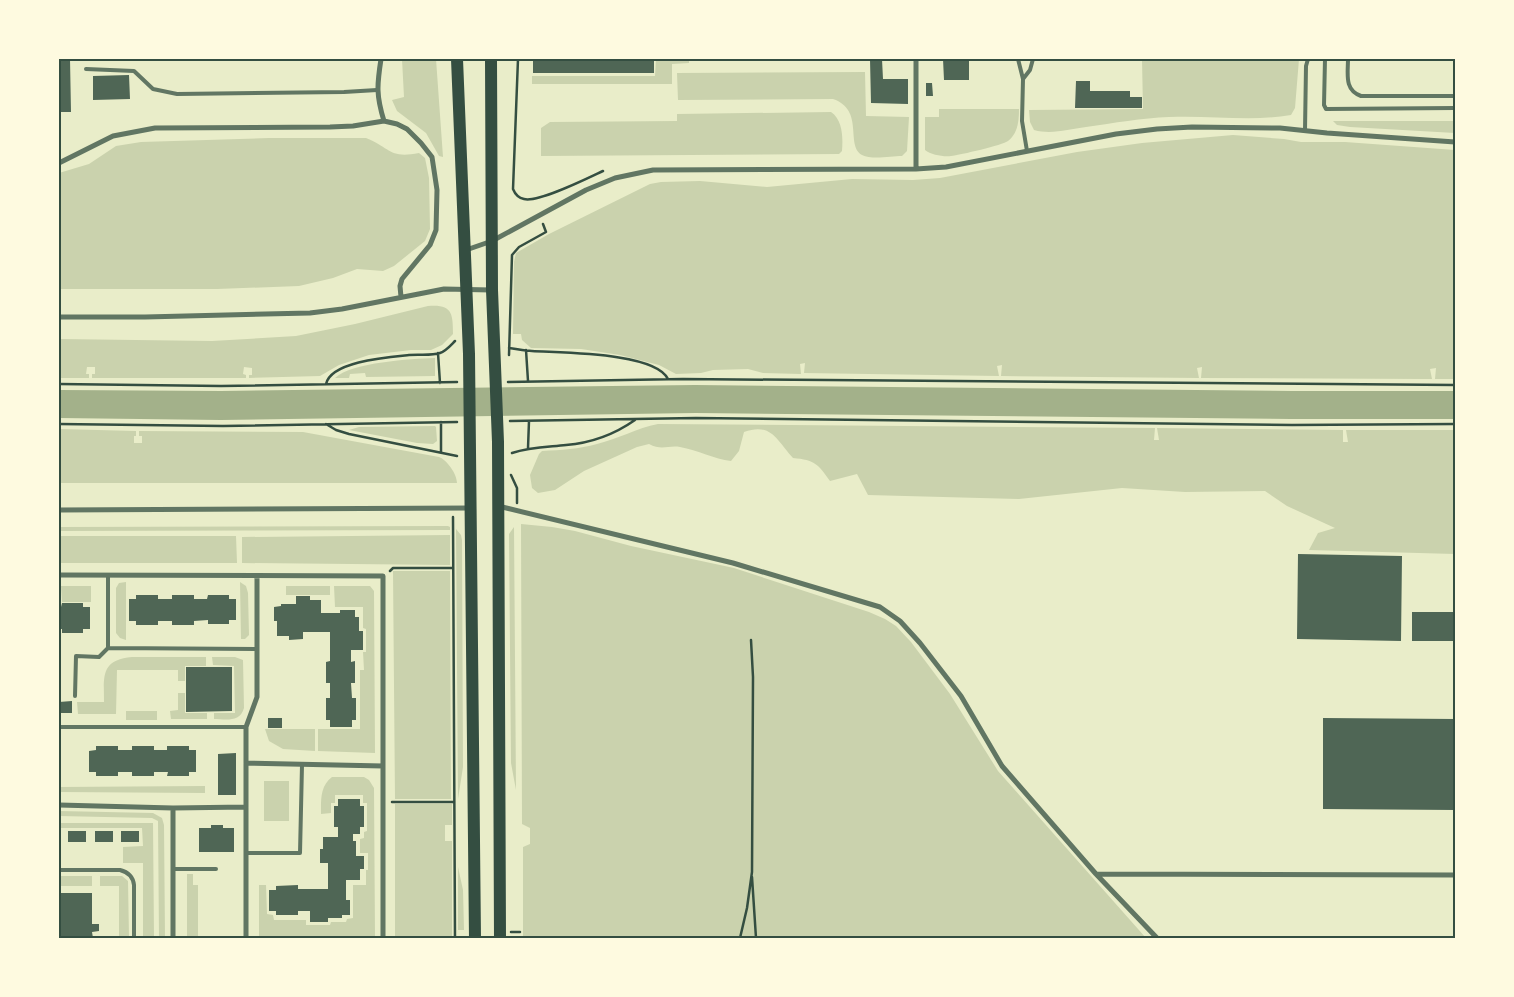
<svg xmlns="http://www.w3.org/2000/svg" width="1514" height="997" viewBox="0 0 1514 997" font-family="'Exo 2',sans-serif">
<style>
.green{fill:#cad2ad}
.water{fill:#a3b18a}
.building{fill:#4f6655}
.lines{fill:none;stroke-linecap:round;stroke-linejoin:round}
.path{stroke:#344e41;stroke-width:2.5}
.service{stroke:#617663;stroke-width:4}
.minor{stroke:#617663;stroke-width:5}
.primary{stroke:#344e41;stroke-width:12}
.neatline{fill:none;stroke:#344e41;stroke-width:2}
</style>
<rect width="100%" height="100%" fill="#e9edc9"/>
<path class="green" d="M402,59H436L443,157L439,156L426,133L397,111L392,100L404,97Z
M656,59H689V63L672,64V84H532V76H655Z
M1142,59H1299L1295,108L1291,115C1251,122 1210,115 1169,117C1142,118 1114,123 1086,127C1068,129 1052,135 1034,130L1030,122L1029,110L1143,109Z
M865,72L866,116L909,117L907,151L902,156C891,156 872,160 862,155C845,145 865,110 833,99L678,100L677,73Z
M939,109H1019C1019,121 1018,133 1008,141C1003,145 960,155 951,156C944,157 931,155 925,150V117H939Z
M831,112C843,120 843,138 842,151L839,154L541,156V128L550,122L677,121V114Z
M1333,121H1455V133L1350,127L1337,125Z
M1233,135L1284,139L1301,142H1345L1455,150V379H1435L1436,368L1430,369L1432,379H1427L1201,378L1202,367L1197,368L1199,378L1001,376L1002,365L997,366L999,376L804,373L805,363L800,364L801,374L763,373L748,369L713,370L701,373L676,374L659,365L620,355L581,349L531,348L522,340L521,334H513L514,262L516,253L549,234L650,184L661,182L700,181L767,187L852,179L913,180L940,178L1077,152L1142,143Z
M269,138H366C391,148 389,159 419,153L425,158L429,178L430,229L425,241L394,266L383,271L357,269L333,278L299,286L217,289H59V173L89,164L116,146L141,142Z
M428,306C452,304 453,313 453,334L442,345L431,350H411L369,355L339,365L320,376L249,378V375H252V368L244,367L243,374L246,375V378H92V374H95V367H87L86,374H89V378H59V339L212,341L296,336L355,324Z
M435,358V376L366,377L365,373L350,374L349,378H335C352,362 411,359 435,358Z
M658,424L1155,428L1154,440H1159L1157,428L1343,430V442H1348L1346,430H1455V554L1309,550L1318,533L1335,528L1287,506L1265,491L1185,492L1122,488L1019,499L868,495L857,474L830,481C818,464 815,460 793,458C777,441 772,422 744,432L739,451L731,461C714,459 698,450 680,447C668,445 662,451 649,444L637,447L584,471L555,490L538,493L532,488L530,475L539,454L542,451C561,450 579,449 597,444C618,439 637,428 658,424Z
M435,426L436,427L437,441L433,444L417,443L349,430L359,427Z
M59,429L136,431V436H134V443H142V436H139V431L303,432L439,457C447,460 457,474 457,483H59Z
M521,524L552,527L575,531L631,546L734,568L869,612L885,619L896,626L911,642L950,694L998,771L1146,938H523V847L530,844V828L522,824Z
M448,526L450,527V530L59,531V527Z
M514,527L516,790L511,763L509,534Z
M456,529L461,535L462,540L463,767L458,799Z
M450,535V565L242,563V537Z
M59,536H236L237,563H59Z
M393,571H450L451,799H395Z
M126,582V640L120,638L116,633V588L119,583Z
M240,582L246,586L248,593L249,635L245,639H241Z
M61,586H91V602H62Z
M286,586H330V595H286Z
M334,586H370L374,591L375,753L318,751V729H360V670H364L363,652H366V629L363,628V607H335Z
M132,657H206V666H185V681H178V670H117L116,714H78L77,702H104C104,677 100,660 132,657Z
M212,657H235L243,660L244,708C240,723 225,719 214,719V713H235L234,666L213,665Z
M178,693H185V713H207V719H171L170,711L178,710Z
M126,711H157V720H126Z
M265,729H315V751L283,749L269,741Z
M332,777H364L369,780L374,788L375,938H259V885H266L267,914L273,915L274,920H306V925H330L331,922H346L347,919L353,918V885H366V870H368V853H360V839L364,838V832L367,831V803H363V795H335V803H331V813L321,814C321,800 320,786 332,777Z
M264,781H289V821H264Z
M205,786V793L59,792V787Z
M395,804H452V825H445V841H452V938H395Z
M59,811L153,813L162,818L164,825L165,938H159L158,821L152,818L59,816Z
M59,823H153L154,938H143V863H123V847L143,846L142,828H59Z
M458,867L463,890L464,930H458Z
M187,874H193V885H198V938H187Z
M59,876H92V886H59Z
M100,876H122L128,881L129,938H119V886H100Z"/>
<path class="water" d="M695,385L1292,391H1455V419H1291L696,413L221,420L59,418V390L221,391Z"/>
<path class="building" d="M59,59H70L71,112H59Z
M533,59H654V73H533Z
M870,59H882L883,79H908V104L871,103Z
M943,59H969V80H944Z
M129,75L130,99L93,100V76Z
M1076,81H1090V91H1130V97H1142V108H1075Z
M926,83H932L933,96H926Z
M1298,554L1402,556L1401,641L1297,639Z
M136,595H158V599H172V595H194V599H207L208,595H229V599H236V620H229V624H208V620L194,621V625H172V621H158V625H136V621H129V599H136Z
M296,596H310V600H321V613H340V610H355V617H359V631H363V650H351V662L355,661V683H351L352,698H356V720H352V727H330V720H326V698H330V683H326V662L330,661V632H303V639L289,640V636H277V621H274V607L281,606V604H296Z
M62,603H83V607H90V629H83V633H62V629H59V607H61Z
M1412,612H1455V641H1412Z
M186,667H232V711L186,712Z
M72,701V713H59V702Z
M268,718H282V728H268Z
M1323,718L1455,719V810L1323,809Z
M96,746H118V750H132V746H154V750H167V746H189V750H196V772H189V776H167L168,772H154V776H132V772H118V776H96V772H89V751L96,750Z
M236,753V795H218V754Z
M338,799H360V806H364V827H360V834H353V841H356V856H364V869H360V880H346V900H350V915H342V918H328V922H310V911H298V915H276V911H269V890H276V886L298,885V889H328V863H320V849H323V837H338V827H334V806H338Z
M211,825H223V828H234V852H199V828H211Z
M68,831H86V842H68Z
M95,831H113V842H95Z
M121,831H139V842H121Z
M59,893H92V924H99V931L92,932L93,938H59Z"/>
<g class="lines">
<path class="path" d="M518,59L513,189C515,194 519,198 524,199C538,203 588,178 603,171
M509,348C517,349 525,351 532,351C560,353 655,352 668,379
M526,350L528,381
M438,353L440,383
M509,355L512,255L519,247L546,232L543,224
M508,382L683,379L1455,385
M59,384L221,386L457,382
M326,384C331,361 389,357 409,355C419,354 431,356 440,353C446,351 451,345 455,341
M510,421L696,418L1292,425L1455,424
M441,422V452
M59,424L223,426L457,422
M326,424L336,430L349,434L457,456
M528,448L529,421
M512,453C530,447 548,447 566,445C591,443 615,434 635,420
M511,475L517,488V503
M453,517L455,938
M390,571L393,568H453
M392,802H454
M752,877L756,938
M511,932H520
M740,938L747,908L752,872L753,677L751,640"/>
<path class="service" d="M1018,59L1023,79L1022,121L1027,151
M1325,59L1324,105L1326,109L1455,108
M1348,59C1348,74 1344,90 1361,96H1455
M86,69L134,71L153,89L177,94L344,92L377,90
M1023,79L1030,70L1033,59
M1305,130L1306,66L1308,59
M108,575V648L257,649
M75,696L76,656L99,657L108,648
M59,727H246
M246,853H300L302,765
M173,869H216
M59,870H120C128,872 133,876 134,885V938"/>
<path class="minor" d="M381,59C377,85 376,95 384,121
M59,163L113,136L155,128L330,127L353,126L384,121L397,124L407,129L421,143L432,157L437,190L436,230L430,245L402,279L400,286L401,297
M916,169V59
M466,250L492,241L586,190L615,178L653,170L916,169L946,167L1116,134L1157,129L1192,127L1280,128L1327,133L1455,142
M59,317H145L310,313L342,309L444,289L491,290
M498,506L733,563L880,607L900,621L920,643L961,696L1002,766L1096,874L1157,938
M59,510L471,508
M59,575L383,576V938
M246,763L383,766
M59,805L173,808L246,807
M173,808V938
M1096,874L1455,875
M246,938V727L257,697V576"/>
<path class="primary" d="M457,59L469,354L475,938
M491,59L492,290L498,442L500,938"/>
</g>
<rect width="1514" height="997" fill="none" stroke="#fefae0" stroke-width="120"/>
<rect x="60" y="60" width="1394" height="877" class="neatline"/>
</svg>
